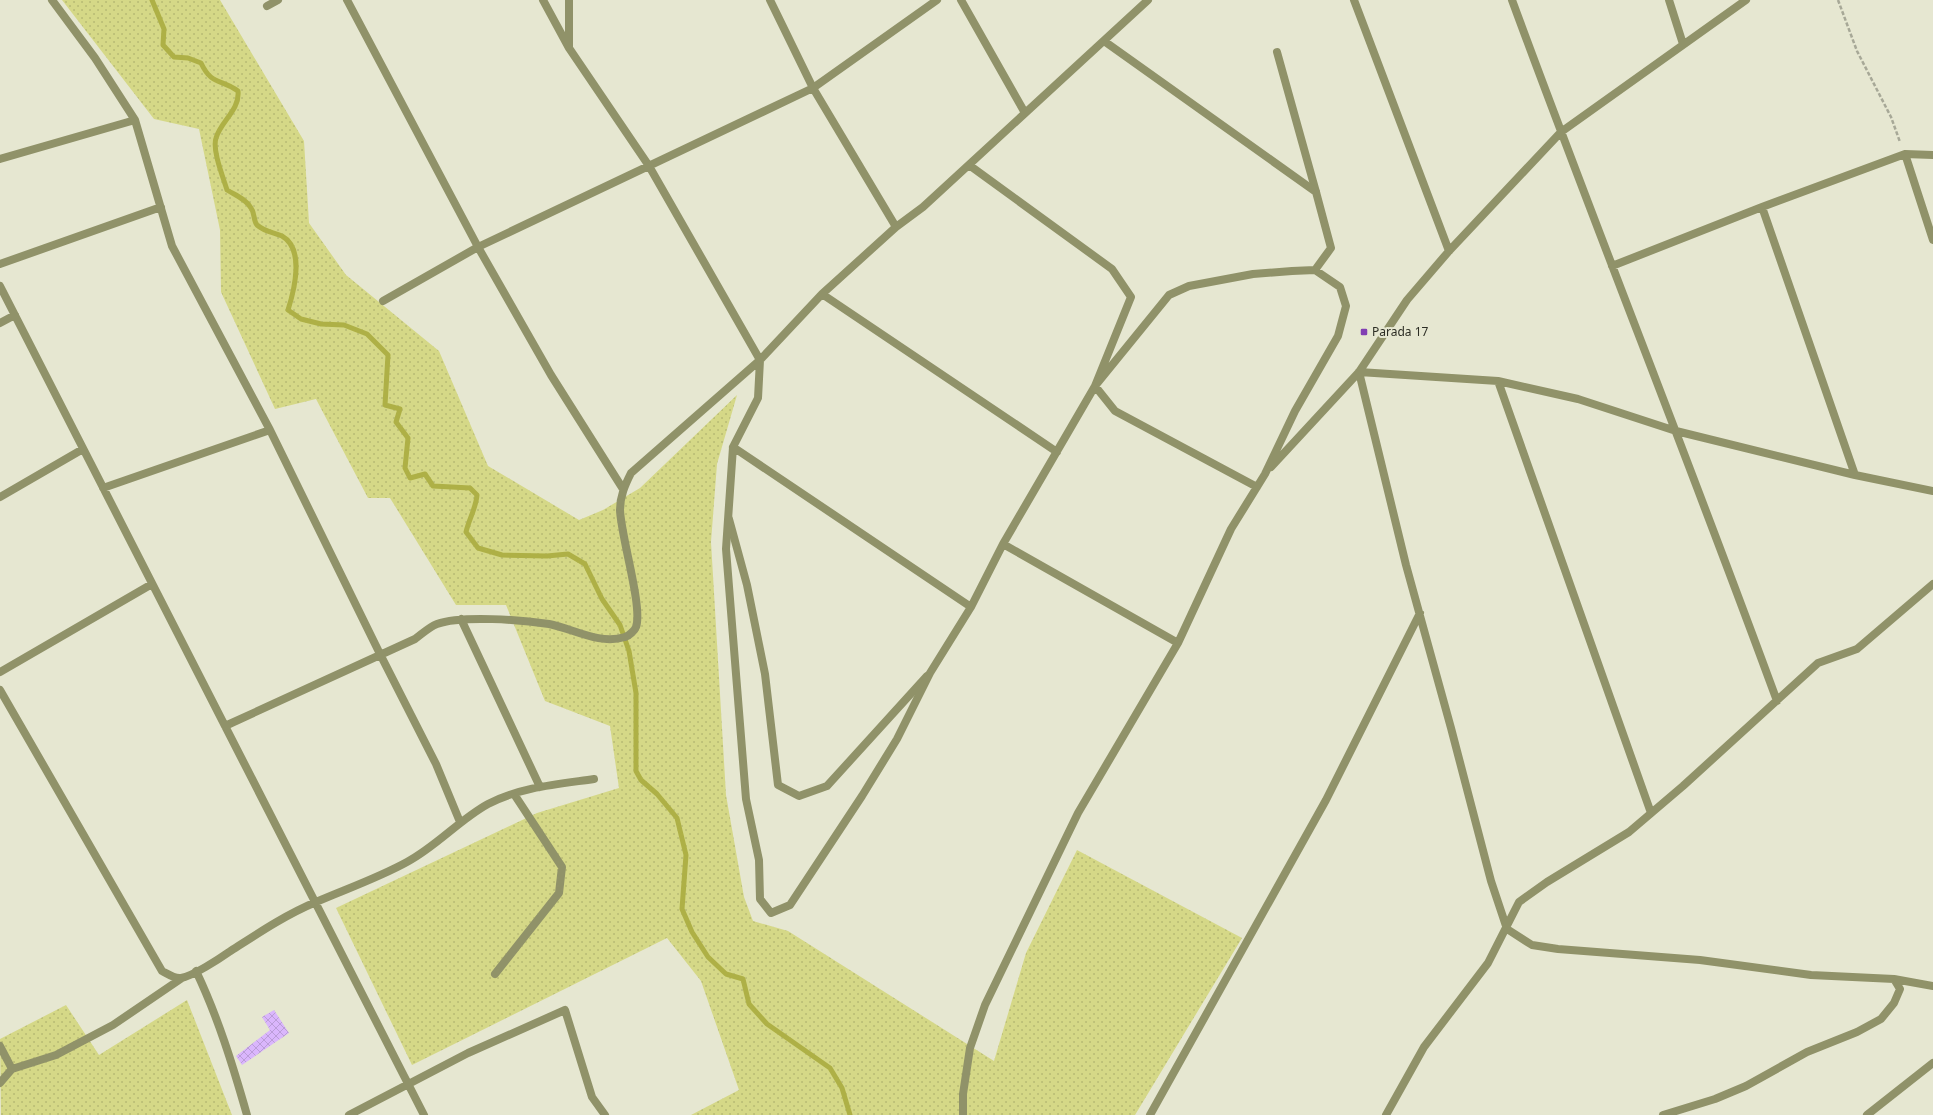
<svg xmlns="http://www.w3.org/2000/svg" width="1933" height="1115" viewBox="0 0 1933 1115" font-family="'Noto Sans',sans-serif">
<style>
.grass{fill:url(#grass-dots)}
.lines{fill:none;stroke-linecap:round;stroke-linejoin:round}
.stream{stroke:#aeb046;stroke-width:5}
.building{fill:url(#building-cross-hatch)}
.path{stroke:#a7a897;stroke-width:2.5;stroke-dasharray:4 2;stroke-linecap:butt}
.lane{stroke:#909269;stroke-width:8}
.street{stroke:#909269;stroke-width:8}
.poi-dot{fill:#813fb3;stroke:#e6e7d1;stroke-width:1.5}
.labels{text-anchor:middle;stroke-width:4;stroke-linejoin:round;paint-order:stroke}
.poi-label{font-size:12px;fill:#2c2d24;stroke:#e6e7d1;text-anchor:start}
</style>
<defs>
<pattern id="grass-dots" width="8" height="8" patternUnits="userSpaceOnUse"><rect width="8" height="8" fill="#d5d887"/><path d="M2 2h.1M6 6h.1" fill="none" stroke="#b7ba74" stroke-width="1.8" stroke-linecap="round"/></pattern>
<pattern id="building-cross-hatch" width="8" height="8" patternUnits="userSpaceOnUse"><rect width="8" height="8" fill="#dab6fc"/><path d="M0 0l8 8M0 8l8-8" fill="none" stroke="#bb9dd8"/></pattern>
</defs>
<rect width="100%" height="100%" fill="#e6e7d1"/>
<path class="grass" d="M62,0H220L304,141L309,223L346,275L439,351L488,466L579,520L603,510L640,488L737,395L717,464L711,542L726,795L744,897L753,921L788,931L994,1061L1026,953L1077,850L1242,938L1135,1115H691L739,1090L701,981L667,938L412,1065L336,908L537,813L619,788L610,726L545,701L506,605H456L390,498H368L316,399L275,409L221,292L220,230L199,129L154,119Z
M187,1000L232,1115H1L0,1039L66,1005L99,1055Z"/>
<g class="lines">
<path class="stream" d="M152,0L164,29L163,45L174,57L188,58L201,63C212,86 220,78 238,91C240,110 221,121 216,138C212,150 223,177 227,190C235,195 246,199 251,208C255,213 253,220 257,225C265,232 273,232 282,236C305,249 294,291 288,310L301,319L321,324L344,325L367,334L388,355L385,405L400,409L396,422L408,438L405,468L410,478L425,474L433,486L470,488L477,495C476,508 469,519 466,532L478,548L502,555L547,556L568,554L585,564L602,599L620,625L629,651L636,693V771L641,780L657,794L677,818L686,855L682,909L692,932L708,957L726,974L743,979L749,1004L767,1024L830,1068L842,1088L850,1115"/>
</g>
<path class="building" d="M274,1010L289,1033L242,1065L236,1056L270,1030L262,1017Z"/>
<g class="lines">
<path class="path" d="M1838,0L1857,51L1891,117L1900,142"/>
<path class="lane" d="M1277,52L1316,192
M729,519L747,585L765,674L778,785L799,796L827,786L927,676"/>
<path class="street" d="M52,0L95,58L135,120L172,246L270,430L380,654L436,764L460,822
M347,0L478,247L551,375L623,489
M543,0L569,48L649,166L760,360L758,398L733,447L726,549L746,799L759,860L760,899L771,913L790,905L862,796L897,739L930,673L971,607L1003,544L1095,386L1169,295L1189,286L1253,274L1292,271L1315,270L1340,287L1346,306L1338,336L1295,411L1265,474L1231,529L1178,643L1078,813L985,1005L970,1048L963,1094V1115
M569,0V47
M770,0L813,88L896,227
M961,0L1025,113
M1354,0L1449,251
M1512,0C1598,234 1691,466 1777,701
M1669,0L1683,44
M267,6L278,0
M1104,41L1316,192L1331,248L1315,270
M1905,154L1933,240
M0,159L135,120
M969,165L1112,269L1131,297L1095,386L1115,411L1257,487
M1762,207L1855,475
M0,264L161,207
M1612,266L1762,207L1905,154L1933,155
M0,286L424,1115
M822,294L1057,452
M383,301L478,247L813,88L937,0
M0,323L15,315
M1359,372L1406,565L1451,728L1491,881L1507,929L1532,945L1558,949L1700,960L1811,975L1894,979L1900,989L1894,1003L1881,1019L1857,1032L1807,1052L1746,1086L1715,1099L1663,1115
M1359,372L1498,381L1578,399L1676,431L1855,475L1933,491
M1498,381L1651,813
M733,447L971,607
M1271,467L1359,372L1407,300L1449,251L1561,132L1746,0
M103,488L270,430
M0,497L83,449
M1003,544L1178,643
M461,619L540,787
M0,672L152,584
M0,690L162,971C168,974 174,979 181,978C193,976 219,959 229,952C257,934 285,915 316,902C346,889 378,878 407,862C437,846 459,820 488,804C520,787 559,784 594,779
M225,726L415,639C422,634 429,627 437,624C462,615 522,620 549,624C574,629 599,645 625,637C629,636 635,630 636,627C643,607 621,537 620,510C620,496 625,485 631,473L760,360L822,294L896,227L923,207L1148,0
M196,971C218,1017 233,1066 247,1115
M495,974L559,893L562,867L514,794
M1894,979L1933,986
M0,1046L12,1069
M0,1083L12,1069L56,1055L113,1025L182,978
M349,1115L468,1053L565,1010L592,1097L605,1115
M1150,1115L1326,800L1420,613
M1386,1115L1424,1047L1488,963L1519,902L1547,882L1629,832L1683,786L1818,663L1857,649L1933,584
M1867,1115L1933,1063"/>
</g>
<rect class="poi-dot" x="1360" y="328" width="8" height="8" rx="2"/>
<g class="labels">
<g class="poi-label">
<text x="1372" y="336">Parada 17</text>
</g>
</g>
</svg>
